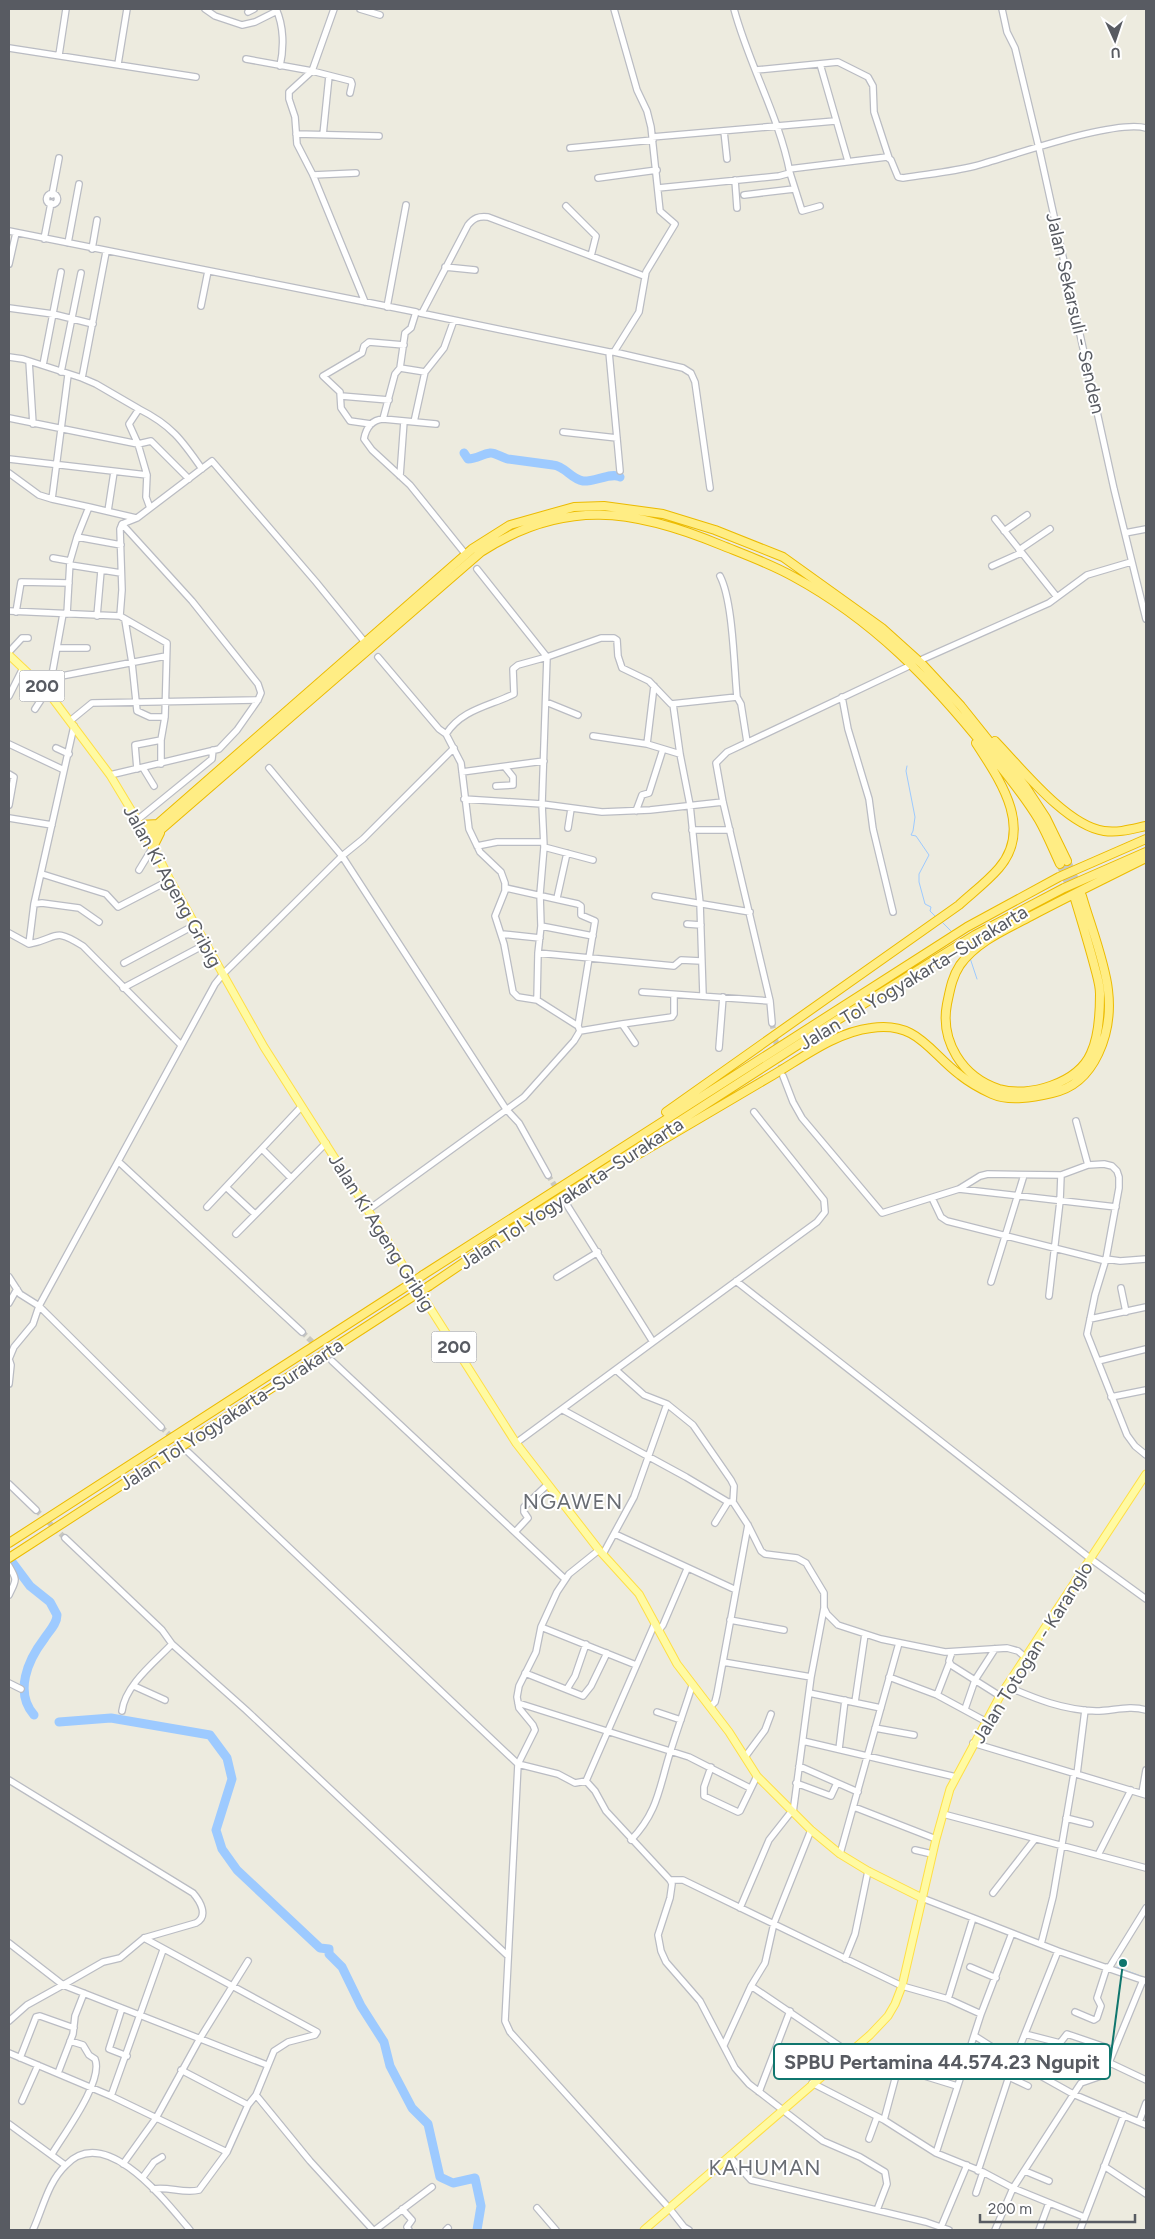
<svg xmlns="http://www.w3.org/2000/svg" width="1155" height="2239" viewBox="0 0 1155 2239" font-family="Figtree,sans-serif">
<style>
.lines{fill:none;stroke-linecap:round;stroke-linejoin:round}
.stream{stroke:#9dcaff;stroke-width:1}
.river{stroke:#9dcaff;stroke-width:9}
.minor-tunnel{stroke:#c8c7c0;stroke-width:5.5;stroke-dasharray:5.5 3;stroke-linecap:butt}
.highway-tunnel{stroke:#c8c7c0;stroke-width:8;stroke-dasharray:8 4;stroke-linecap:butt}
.minor-casing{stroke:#babcc3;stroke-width:8}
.major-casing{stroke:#ffdf46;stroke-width:9}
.highway-casing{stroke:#ecbb00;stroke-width:10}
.minor{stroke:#fff;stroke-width:5.5}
.major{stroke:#fffaa2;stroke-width:7}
.highway{stroke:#ffed84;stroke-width:8}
.highway-bridge-casing{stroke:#ecbb00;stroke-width:10;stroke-linecap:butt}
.highway-bridge{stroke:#ffed84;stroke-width:8}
.labels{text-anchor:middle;stroke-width:4;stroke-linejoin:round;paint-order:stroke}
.shield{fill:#fff;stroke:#8a8c91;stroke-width:1}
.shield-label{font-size:18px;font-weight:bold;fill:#585b62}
.street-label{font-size:19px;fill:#585b62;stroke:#fff}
.quarter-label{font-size:21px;letter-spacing:1px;fill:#696d74;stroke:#fff}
.leader{fill:none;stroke:#0f766e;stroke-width:2}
.callout-dot{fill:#0f766e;stroke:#fff;stroke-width:2}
.callout{fill:#fff;stroke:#0f766e;stroke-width:2}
.callout-label{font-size:20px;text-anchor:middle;font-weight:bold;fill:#585b62}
</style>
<rect width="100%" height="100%" fill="#edebdf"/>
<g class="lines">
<path class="stream" d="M907,766L906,771L915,817L913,831L911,835L916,836L929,855L919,874V882L925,904L931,907L930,911L937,918
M942,922L953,933
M963,946L968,952
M970,958L977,979
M1117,1967L1146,1978"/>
<path class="river" d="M464,453L468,459C477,459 482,454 490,453C495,452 502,458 508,459C523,461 538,463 553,465C565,466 571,479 583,481C594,482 612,472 620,477
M9,1558L30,1586L50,1602L57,1615C57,1624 49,1631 44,1639C28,1660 14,1692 34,1715
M59,1722L111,1718L210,1735L227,1758L232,1779L216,1830L222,1849L237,1870L320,1948L329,1949V1954L342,1967L361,2006L384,2042L390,2066L412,2108L428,2124L440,2177L453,2183L475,2178L481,2206L477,2230"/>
<path class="minor-tunnel" d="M772,1023L782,1071
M548,1175L567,1205
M302,1332L332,1361
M161,1427L188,1452
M36,1510L65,1538"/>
<path class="highway-tunnel" d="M1067,861L1082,896
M1060,864L1075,899"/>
<g class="minor-casing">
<path id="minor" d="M205,9L215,16L242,25L255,22L277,11
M276,9C284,26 284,48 280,66
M334,9L312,71L289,92V99L295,117L297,144L313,175L365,302
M360,9L380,15
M614,9L637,90L647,111L651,127L660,211L675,224L646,272L639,312L614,352H609L620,471
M1002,9L1007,32L1015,48L1039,148L1114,489L1146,619
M248,12L254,9
M9,48L196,77
M59,55L66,9
M246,59L312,71L351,81L352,84L350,93
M118,64L127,9
M820,64L848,161
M756,70L838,62L868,77L873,86L874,112L889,158
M724,131L727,159
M296,134L379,136
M323,135L329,76
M652,137L835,121
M570,148L653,140
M789,169L887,157L891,160L898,177L903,178C927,174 951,172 975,166C1012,156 1115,119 1146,128
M790,173L802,211L820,206
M313,175L356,173
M598,178L657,170
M735,180L737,208
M658,188L779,176L790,173C779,116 749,65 734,9
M46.5 199a5.5 5.5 0 1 1 11 0a5.5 5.5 0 1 1-11 0Z
M52,195L59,158
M744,195L794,189
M566,206L596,236L591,256
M9,231L416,312L411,328L405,333L400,368L395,374L383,419C372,420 366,428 364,439L372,450L410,485L463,551
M44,239L51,203
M68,243L79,184
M92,249L97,220
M9,264L16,233
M445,267L475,270
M201,306L208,271
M387,307L406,205
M9,308L53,314L93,324
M420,313L609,352
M422,313L468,225C474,218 478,216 488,217L644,276
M614,352L683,368L691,373L695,382L710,488
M9,357L23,359L82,378L106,252
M29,361L33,424
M43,365L61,272
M400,368L425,372
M61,372L81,273
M68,375L52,499L89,507
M82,378L96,384L139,409
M341,396L389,400
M9,418L138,444L147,475
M383,419L436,424
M414,422L425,372L444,348L454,320
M371,424L350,421L341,408L340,392L323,376L362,353L364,346L369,342L404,345
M563,432L617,438
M9,459L147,475L146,497L150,508
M9,473L39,495L52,499
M400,476L404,421
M189,479L151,441L138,444L129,424L139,409C171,425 182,440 202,469
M108,511L114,472
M995,519L1057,597
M1004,531L1027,515
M1125,533L1146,529
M77,537L89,507L136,518
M1019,550L1050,529
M53,558L70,561
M70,565L121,573
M992,566L1021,553
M477,569L547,657L542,804L544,847L540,894L541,926L538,953L537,1000
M720,576C733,601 734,666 737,697
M9,611L120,616
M16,612L21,582L69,583
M67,614L70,561L77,537L121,545
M97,616L101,571
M125,620L132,663L137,711L150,717H165
M58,648H87
M9,652L22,638H28
M378,657L439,729L446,734
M923,659L1049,603L1087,575L1131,562
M51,678L166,656
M9,696L23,668
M842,697L848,729L869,799L873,829L893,912
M546,702L578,715
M673,704L680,754L690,805L700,903L703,995
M35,709L50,686L63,614
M70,721L92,703L258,700
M593,736L647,744L680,754
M9,744L64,770
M647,744L654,686
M56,748L69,754
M161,764V740L165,717L167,643L120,616L122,590L120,529L122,524L137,518L212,461L316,582L364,641
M143,768L154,786
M269,768L342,856L506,1109L519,1123L548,1175
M137,769L135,745L161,740
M462,772L544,761
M9,774L14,777L9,805
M110,775L219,749L237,730L258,700L261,693L258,684L192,601L122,524
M496,786L513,785V777L505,767
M464,799L542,804L602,812L650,810L723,802
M636,811L642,795L649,793L663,749
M9,818L52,825
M136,821L212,759L213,750
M568,828L571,809
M692,830H730
M477,846L497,842H543
M544,847L593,860
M139,870L153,847
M42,874L106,894L118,907L170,880
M506,888L578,904L581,906V915L595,921L578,1026
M655,896L750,912
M557,898L567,853
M34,904L42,903L79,908L99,922
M687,924L701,925
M541,926L593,936
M9,933L29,944C58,939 52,926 83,946L181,1045
M502,934L540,938
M29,944L34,904L74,726
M538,953L674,966L681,960L701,961
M124,963L195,925
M123,988L206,944
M642,992L770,1001
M772,1023L770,1001L723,802L716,763L727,752L907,667
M622,1024L672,1017L674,1014V995
M580,1031L622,1024L635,1043
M719,1048L723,997
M783,1076L793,1102L802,1118L882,1213L959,1189L980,1176L988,1174L1061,1175L1088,1165L1104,1164L1112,1166L1117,1171L1119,1177V1188L1106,1259L1095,1295L1087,1334L1127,1435L1135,1446L1146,1455
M1076,1121L1088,1165
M262,1149L290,1177
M119,1162L302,1332
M226,1187L255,1214
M959,1189L1116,1207
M932,1198L941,1217L947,1221L1106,1261
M207,1207L301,1107
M368,1210L524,1097L574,1041L580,1031L578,1026L537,1000L518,997L513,992L504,944L495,916L505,891V883L501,872L480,852L469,829L461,763L446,734C462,709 490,706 514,694L513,669L518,665L547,657L601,638H614L617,640L618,656L622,668L649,681L671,704L737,697L741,704L747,742
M236,1234L326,1143
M1106,1259L1120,1261L1146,1259
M9,1277L20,1294L39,1306L215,984L223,974L342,856L363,839L454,748
M557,1277L598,1252
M736,1281L1091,1559L1146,1599
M991,1282L1024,1175
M1121,1288L1126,1312
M1049,1296L1060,1201L1061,1175
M9,1303L17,1289
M1090,1319L1146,1307
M653,1342L817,1222L825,1212L824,1200L754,1112
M332,1361L565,1579
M1098,1361L1146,1349
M616,1370L644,1395L667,1404L693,1425L731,1480L734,1486L733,1502L748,1525L761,1551L765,1554L797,1558L806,1563L824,1593V1608L827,1614L838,1625L881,1639L945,1652L1007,1648L1018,1651L1026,1658
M9,1384L11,1365L9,1359L14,1347L33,1324L39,1306L161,1427
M1111,1397L1146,1390
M563,1410L686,1477L728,1502H733
M516,1443L653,1342L567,1205
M188,1452L518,1764L558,1774L575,1783L586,1781L595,1791L606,1811L670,1880L672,1884L670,1898L658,1935L661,1951L666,1962L700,2001L735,2068L749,2084L823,2141L860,2157L885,2172L887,2184L877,2210
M9,1484L36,1510
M715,1523L728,1502
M515,1532L528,1518L524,1512V1507L547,1485
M615,1534L736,1590
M65,1538L162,1630L172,1644L246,1710L507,1955
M599,1550L569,1574L557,1592L541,1627L536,1652L519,1686L517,1697L519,1708L533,1725L535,1730L518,1764L505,2021L510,2032L669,2208L684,2227L689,2230
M603,1554L634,1497L667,1404
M9,1566C18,1581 16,1580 9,1595
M730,1620L784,1630
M541,1627L636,1665
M659,1630L663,1625L687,1569
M952,1652L949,1661L951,1665L1000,1696
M723,1662L811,1677
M525,1673L583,1696L591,1686L607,1653
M889,1677L937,1695L985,1721
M9,1683L21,1689
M134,1686L165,1700
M1006,1686C1036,1699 1063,1710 1096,1711C1113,1711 1129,1705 1146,1710
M567,1689L575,1676L586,1644
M809,1693L881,1708
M937,1695L949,1664
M855,1702L865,1634
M518,1703L689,1757L750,1788
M710,1707L715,1702L717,1694L748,1525
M965,1709L975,1680L995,1649
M122,1711C125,1685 155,1662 172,1644
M657,1712L681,1720
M875,1728L914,1735
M803,1741L956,1777
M973,1743L1146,1795
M839,1749L845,1700
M745,1757L765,1730L771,1714
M799,1766L858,1792
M711,1767L704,1787V1796L738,1812L740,1811L757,1776
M1077,1774L1085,1710
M9,1780L193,1893C200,1901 209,1916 196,1923L144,1938L120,1958L103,1962L63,1985L27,2005L9,2021
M586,1781L655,1623
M796,1783L831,1796L837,1783
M1142,1793L1146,1770
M854,1807L936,1839
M793,1813L811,1677L824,1608
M943,1814L1146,1868
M1066,1818L1090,1824
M631,1840C658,1812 659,1788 670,1753C677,1730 685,1708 692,1686
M915,1850L932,1854
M840,1854L899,1643
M1098,1855L1131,1790
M670,1880H683L902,1986L948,1999L981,2014
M993,1893L1035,1839
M922,1898L1058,1951L1145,1981
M740,1908L769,1840L791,1812
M144,1938L317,2032L315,2035L288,2042L274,2051L256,2095L248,2105L227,2152L199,2190C184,2194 168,2186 153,2189
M9,1943L63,1985L267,2065
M1041,1944L1053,1897L1074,1773
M845,1959L855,1934L868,1871
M970,1967L996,1978
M1109,1968L1146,1908
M751,1986L850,2053L957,2086
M948,1999L973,1918
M122,2008L109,2049L127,2056
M1075,2012L1094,2020L1097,2018L1101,2006L1097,1998L1107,1967
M1025,2034L1060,2043L1067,2034L1114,2050
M975,2036L1014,2061L1073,2094L1146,2125
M724,2045L751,1986L765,1963L774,1923L811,1830
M9,2053L111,2096L227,2152
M20,2058L36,2017L40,2016L74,2028
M1110,2063L1146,2080
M181,2070L248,2105
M58,2073L73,2034L75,2016L84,1993
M1009,2077L1028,2086
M812,2083L884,2120L936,2153L983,2172L1013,2188L1084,2217
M759,2092L790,2011
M256,2095L310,2161L373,2230
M111,2096L163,1950
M22,2101L38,2065
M884,2120L898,2068
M1139,2122L1146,2103
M9,2124L65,2165
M869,2139L877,2117
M936,2153L981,2014L1012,1933
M52,2154C64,2134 104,2081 95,2059L89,2055L83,2045L70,2041
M730,2157L751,2180L926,2222L949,2230
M123,2164L156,2118L199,2040L248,1961
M1104,2166L1146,2194
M978,2171L1014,2061L1058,1951
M1025,2171L1049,2181
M143,2177L154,2162L162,2157
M976,2193L983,2172
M537,2208L556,2230
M402,2209L412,2220L407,2227L409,2230
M941,2227L967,2165
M33,2230C43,2208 48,2182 66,2165C106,2123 166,2202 190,2230
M375,2230L432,2187
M446,2230L448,2228
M995,2230L1013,2188L1077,2089L1081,2083L1104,2075L1143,1980
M1039,2230L1049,2203
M1080,2230L1124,2115"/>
</g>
<g class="major-casing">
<path id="major" d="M9,655L47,691L110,775L154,848L170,880L264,1047L516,1443L599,1550L639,1594L677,1664L729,1732L757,1776L811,1830L840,1854L868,1871L922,1898
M644,2230L870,2035L888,2016L895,2004L902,1986L936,1839L950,1789L1000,1696L1146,1474"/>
</g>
<g class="highway-casing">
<path id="highway" d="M995,741C1021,768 1067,826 1104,831C1119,833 1132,829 1146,826
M139,825L159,824
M145,835L472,549L510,525L574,507L604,506L663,514L715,530L783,557L882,628L922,664L961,706L1025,786L1046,818L1067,861
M149,840L481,552C564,498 634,509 721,545C746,555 771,564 794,577C873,620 931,680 987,750C1005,772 1024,795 1039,820C1047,834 1053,849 1060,864
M153,847L160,833
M1075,899C1082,922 1089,945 1095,968C1097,976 1100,985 1100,994C1100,1013 1099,1036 1091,1053C1078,1083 1029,1098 999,1089C962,1077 940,1041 947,1004C950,990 952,977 960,965C977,941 1007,929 1031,916C1069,896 1108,877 1146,858
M666,1112L959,905C972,893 987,882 999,868C1034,827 999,779 976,743
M632,1158C679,1130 726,1103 773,1075C802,1058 836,1032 871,1028C918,1021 929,1052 960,1075C970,1083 981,1089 992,1094C1010,1102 1034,1097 1052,1093C1096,1084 1113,1031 1108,990C1105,962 1090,924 1082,896
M423,1275L967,927L1059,877L1146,839
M429,1286L531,1217L818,1032L975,935L1064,888L1146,852
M9,1543L407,1286
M9,1558L415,1295"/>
</g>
<use href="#minor" class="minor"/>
<use href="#major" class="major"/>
<use href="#highway" class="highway"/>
<g class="highway-bridge-casing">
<path id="highway-bridge" d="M407,1286L423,1275
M415,1295L429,1286"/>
</g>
<use href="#highway-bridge" class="highway-bridge"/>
</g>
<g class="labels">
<g class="shield">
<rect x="19.5" y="670.5" width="45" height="31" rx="4"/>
<rect x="431.5" y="1331.5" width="45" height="31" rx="4"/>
</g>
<g class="shield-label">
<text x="42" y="692">200</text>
<text x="454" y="1353">200</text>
</g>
<g class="street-label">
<text transform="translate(1076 313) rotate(77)" y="7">Jalan Sekarsuli - Senden</text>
<text transform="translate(173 886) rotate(61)" y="7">Jalan Ki Ageng Gribig</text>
<text transform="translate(913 977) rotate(-31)" y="7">Jalan Tol Yogyakarta–Surakarta</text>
<text transform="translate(571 1193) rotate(-33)" y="7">Jalan Tol Yogyakarta–Surakarta</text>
<text transform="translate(382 1232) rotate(58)" y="7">Jalan Ki Ageng Gribig</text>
<text transform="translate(231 1414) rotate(-33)" y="7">Jalan Tol Yogyakarta–Surakarta</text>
<text transform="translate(1032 1652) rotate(-58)" y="7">Jalan Totogan - Karanglo</text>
</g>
<g class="quarter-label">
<text x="573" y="1509">NGAWEN</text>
<text x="765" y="2175">KAHUMAN</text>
</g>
</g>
<path class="leader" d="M1123 1963L1110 2062"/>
<circle class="callout-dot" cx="1123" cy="1963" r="5"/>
<rect class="callout" x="774" y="2044" width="336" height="35" rx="5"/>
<g class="callout-label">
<text x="942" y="2069">SPBU Pertamina 44.574.23 Ngupit</text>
</g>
<rect width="1155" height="2239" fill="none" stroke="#585b62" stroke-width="20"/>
<g transform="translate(1115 40) rotate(177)" stroke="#ffffff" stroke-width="4" paint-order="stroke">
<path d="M0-4L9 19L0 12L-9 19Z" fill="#585b62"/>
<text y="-8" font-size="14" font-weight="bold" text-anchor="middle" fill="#585b62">U</text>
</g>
<path d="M980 2214v8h155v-8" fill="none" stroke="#585b62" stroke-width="2.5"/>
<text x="988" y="2214" font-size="15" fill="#585b62" stroke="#ffffff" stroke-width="4" paint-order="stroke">200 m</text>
</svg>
